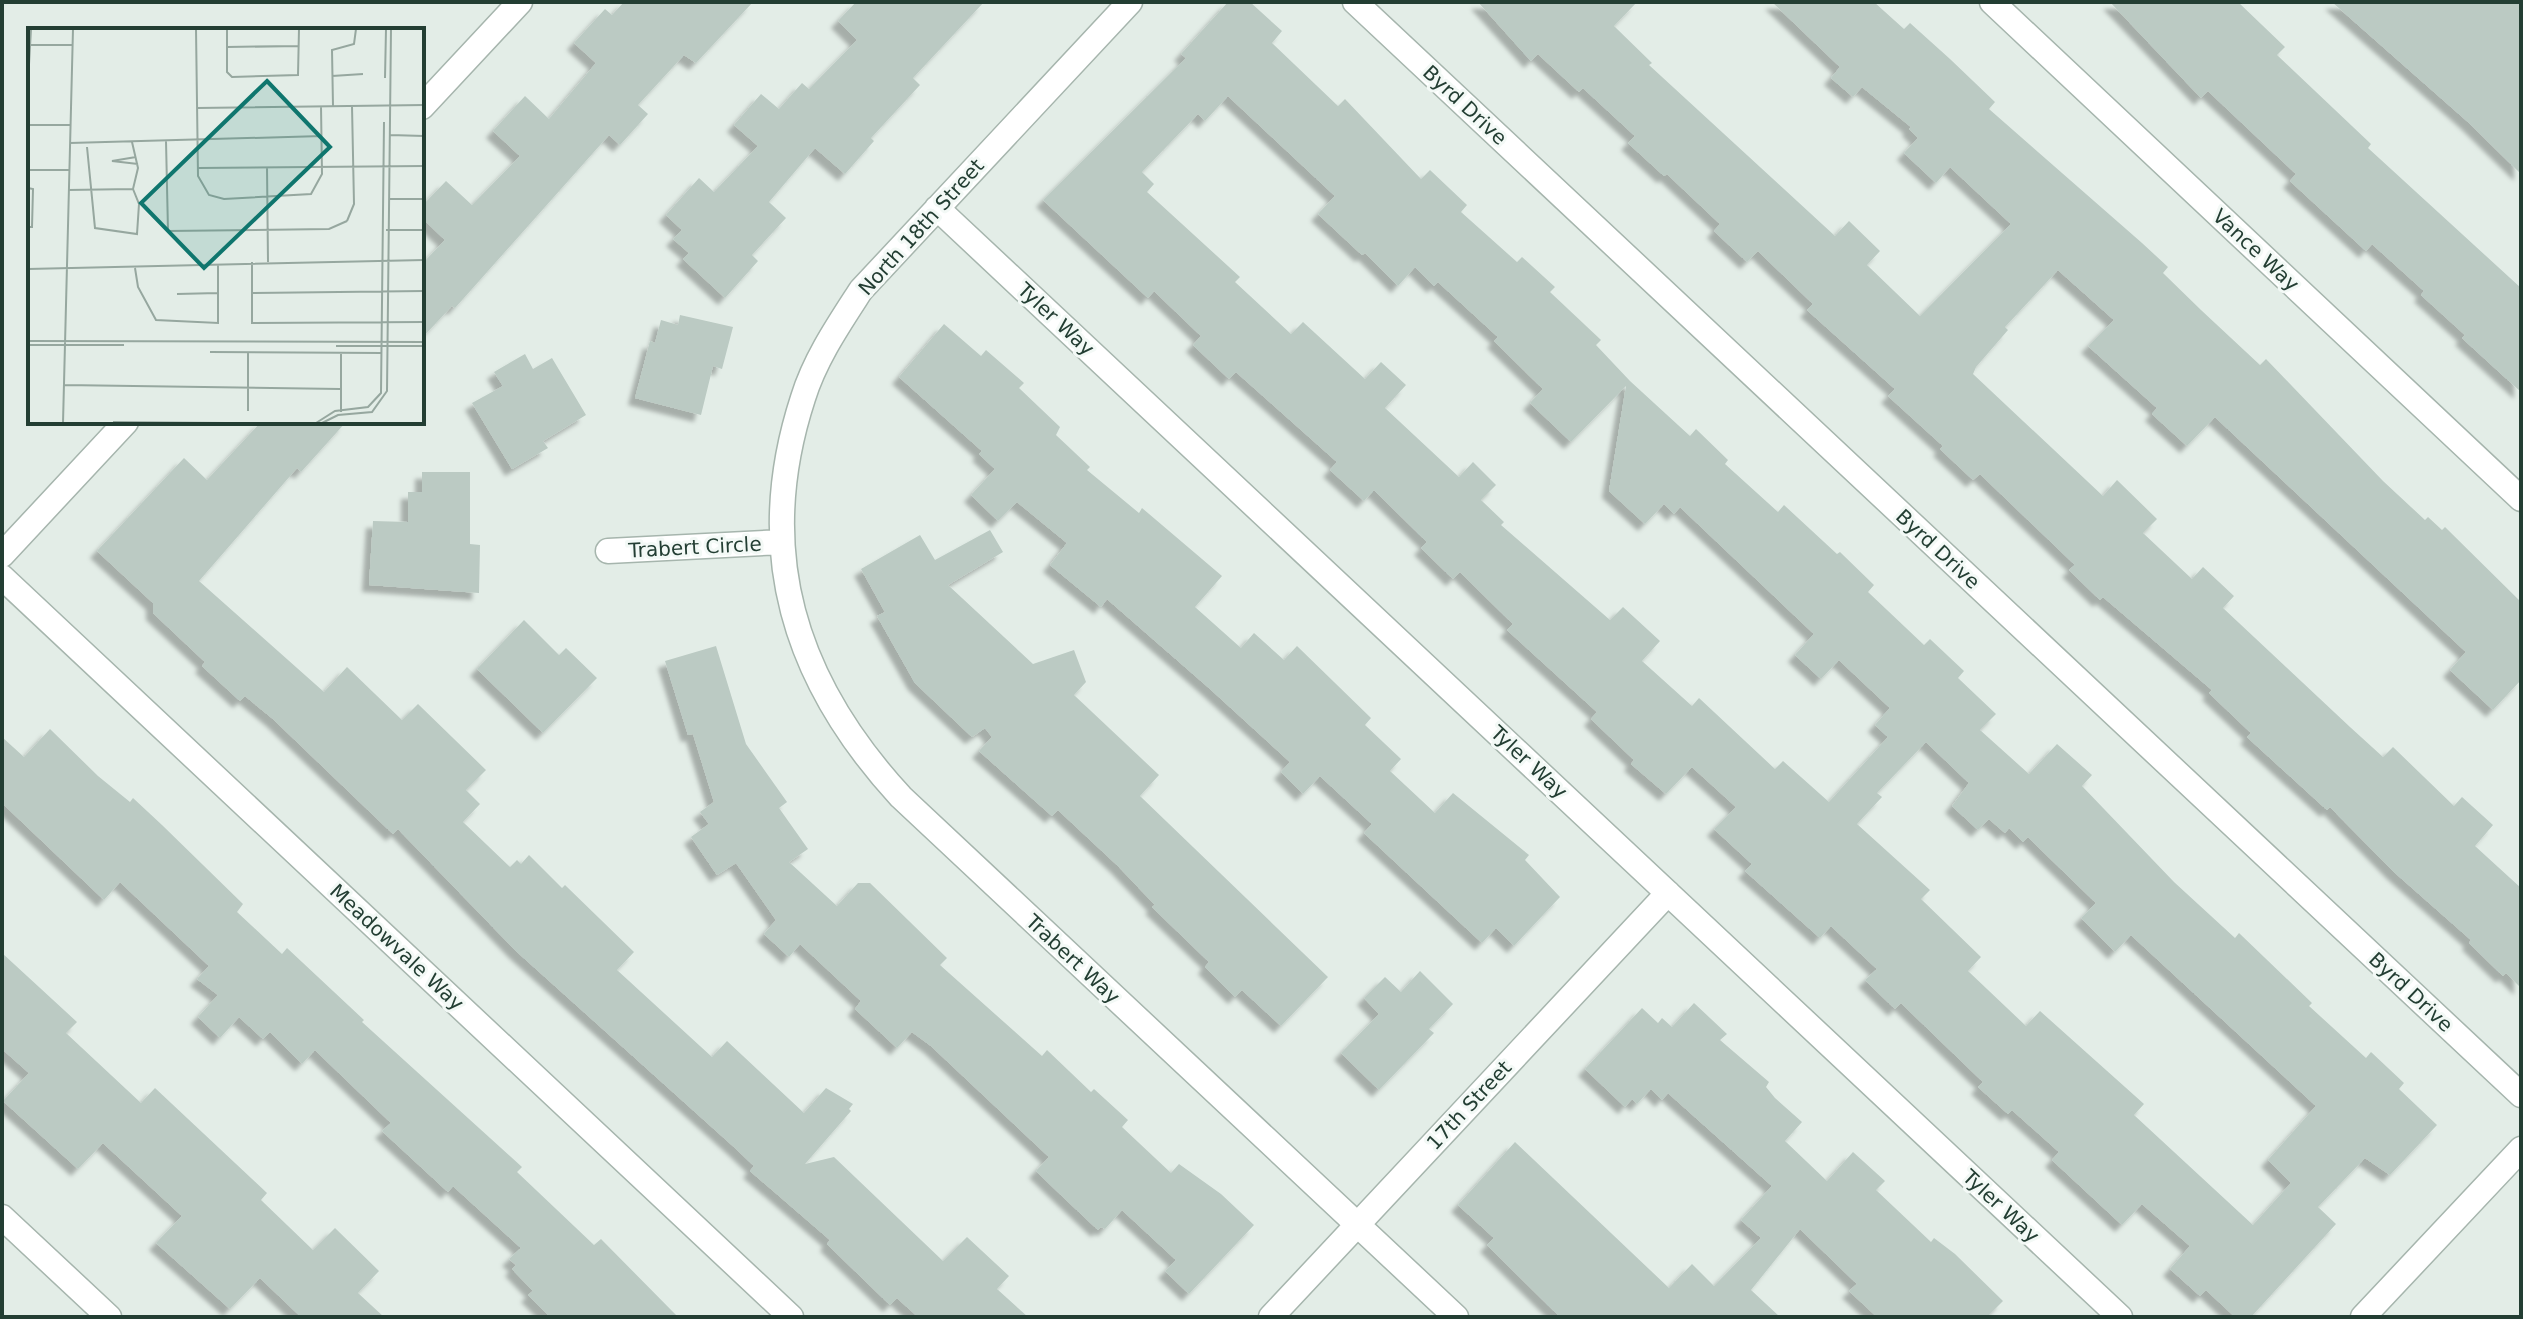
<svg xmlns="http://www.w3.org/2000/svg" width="2523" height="1319" viewBox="0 0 2523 1319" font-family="'DejaVu Sans',sans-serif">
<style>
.building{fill:#bbcac3;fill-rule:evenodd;filter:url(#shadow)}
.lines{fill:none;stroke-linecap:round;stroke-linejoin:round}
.minor-casing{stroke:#a6b5ad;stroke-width:27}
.minor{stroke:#fff;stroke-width:24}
.labels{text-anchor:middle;stroke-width:6;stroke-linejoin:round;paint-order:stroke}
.street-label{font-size:20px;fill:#233e33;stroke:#f3f9f6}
.inset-road{fill:none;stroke:#96a79f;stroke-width:2}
.view{fill:#0f766e;fill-opacity:0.15;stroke:#0f766e;stroke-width:4}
.inset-edge{fill:none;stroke:#233e33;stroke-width:4}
</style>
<defs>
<filter id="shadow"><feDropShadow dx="-7" dy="7" stdDeviation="2" flood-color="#0004"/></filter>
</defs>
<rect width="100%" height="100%" fill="#e3ede7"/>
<path class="building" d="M624,2H753L696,63L684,55L638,105L648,114L620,145L609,135L455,308L452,306L422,338V264L445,240L422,218V206L446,181L472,205L520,156L493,131L525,96L549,119L596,63L574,43L605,9L612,15Z
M856,2H984L913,78L920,85L871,138L874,141L845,174L815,148L769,202L786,218L752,255L758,261L725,298L683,259L689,253L673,239L682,230L666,215L699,178L714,192L758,146L734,125L761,94L779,109L802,83L809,89L857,40L838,21Z
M1228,2H1250L1282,31L1272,43L1338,106L1345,99L1421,179L1430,170L1467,205L1461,212L1517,262L1522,257L1555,287L1550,292L1601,340L1596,345L1630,381L1690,436L1696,429L1728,460L1725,464L1778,512L1784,505L1837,554L1840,552L1874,585L1868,592L1924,645L1930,639L1964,671L1958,678L1996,714L1980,730L2029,774L2057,744L2092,775L2082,786L2174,882L2235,938L2239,933L2312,1003L2309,1006L2366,1058L2371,1052L2404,1083L2399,1089L2437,1125L2390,1175L2365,1158L2318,1207L2336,1224L2251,1317H2235L2206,1290L2200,1296L2170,1269L2190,1246L2142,1204L2122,1225L2052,1160L2059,1152L2012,1110L2008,1114L1978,1087L1983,1082L1901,1003L1895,1009L1865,980L1877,969L1831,926L1820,938L1745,871L1752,864L1714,829L1736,807L1692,767L1666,794L1631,764L1634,760L1591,719L1597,712L1507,630L1513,624L1460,572L1453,579L1421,548L1427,542L1374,490L1364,501L1330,470L1337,462L1236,372L1229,379L1193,345L1201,336L1154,291L1148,298L1043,200L1186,58L1181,54ZM1228,96L1335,196L1318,214L1362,255L1365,253L1398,286L1415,267L1434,286L1438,282L1498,337L1494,341L1543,389L1530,403L1571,442L1626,386L1609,491L1645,524L1664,504L1674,514L1680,507L1814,634L1795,655L1821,679L1839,660L1890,708L1875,725L1888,737L1829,802L1783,761L1775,769L1699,698L1692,706L1642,661L1660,641L1623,607L1610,620L1501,525L1504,522L1481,500L1496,485L1473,462L1459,477L1385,408L1406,385L1381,362L1365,379L1303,322L1291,334L1235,282L1240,277L1147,192L1154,184L1142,172L1198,114L1205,121ZM1926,742L1969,783L1952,806L1978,830L1989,819L2005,833L2009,828L2023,842L2028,837L2096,903L2081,918L2115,952L2131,935L2316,1106L2268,1160L2291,1183L2253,1225L2134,1115L2144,1104L2040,1011L2026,1026L1968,971L1981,957L1921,899L1930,890L1857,824L1882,797L1877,793Z
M1478,2H1637L1614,26L1652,63L1649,65L1835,236L1849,221L1880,251L1867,265L1920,316L2011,224L1950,167L1936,183L1904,153L1918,138L1909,129L1911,127L1862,87L1853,97L1831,78L1840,67L1772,2H1874L1904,29L1910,23L1950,59L1995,102L1989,109L2142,243L2168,267L2163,273L2201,310L2260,365L2266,359L2383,481L2425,520L2428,517L2442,530L2445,527L2521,602V680L2493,710L2450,670L2466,652L2215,417L2187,446L2152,414L2157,408L2088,346L2114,320L2058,270L2005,327L2008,330L1976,367L1973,374L2103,496L2117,480L2157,519L2143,533L2192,579L2203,567L2234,596L2223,608L2350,727L2383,757L2393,747L2454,806L2462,797L2493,825L2475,846L2521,888V988L2506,973L2503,976L2469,943L2471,940L2394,872L2330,807L2327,810L2247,737L2251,733L2209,693L2212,690L2103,597L2100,600L2069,570L2075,565L1980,474L1973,480L1940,449L1943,446L1888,396L1895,389L1807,310L1813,304L1758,251L1747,262L1714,231L1720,224L1667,174L1664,176L1628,143L1635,136L1583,88L1579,92L1538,54L1531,61Z
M2110,2H2238L2285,47L2277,55L2371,144L2368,148L2521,288V392L2462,338L2465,335L2421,295L2424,291L2372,244L2366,251L2290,181L2296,174L2208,91L2201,98Z
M2332,2H2521V174L2468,122Z
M680,315L733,327L722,369L713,366L701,415L635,398L650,341L655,343L661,320L678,325Z
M944,324L981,356L986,350L1024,383L1019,388L1060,427L1056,435L1090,467L1087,470L1139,513L1142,508L1222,576L1195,607L1241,648L1254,633L1284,660L1297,646L1371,718L1365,725L1401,759L1390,771L1435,813L1453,793L1529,855L1525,860L1560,897L1514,946L1496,928L1482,943L1364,833L1372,824L1320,776L1303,794L1281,772L1290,762L1209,688L1107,599L1101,607L1050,565L1067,543L1017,502L998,521L971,495L995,469L979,454L982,451L899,377Z
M525,354L533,369L552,358L586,415L543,441L548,448L512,469L472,403L503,386L494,372Z
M261,422H346L301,472L297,468L199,581L324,692L347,667L402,720L418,704L486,770L466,790L480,804L463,822L510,867L517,860L521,864L529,855L562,888L565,885L634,952L617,970L712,1057L727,1041L804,1113L826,1088L853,1104L849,1109L851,1111L805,1164L834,1157L943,1261L967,1237L1009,1276L997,1289L1028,1317H918L897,1298L890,1305L827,1244L830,1240L750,1171L754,1166L734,1147L516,951L398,829L393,834L273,719L245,696L240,701L202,666L205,662L153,613V603L97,551L184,458L207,480Z
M422,472H470V544L480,545L479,593L369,585L373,521L408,522V492H422Z
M990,530L1003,552L948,585L1033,664L1074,650L1086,682L1074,695L1159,775L1140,796L1328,977L1281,1026L1242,990L1235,997L1205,967L1209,962L1152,907L1155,905L1118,866L1058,810L1052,816L979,751L992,737L985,728L972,737L915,683L877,616L885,612L861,569L920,535L935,560Z
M524,620L559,655L566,648L597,678L543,733L477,669Z
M716,646L746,744L787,802L779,808L808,849L789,862L837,906L858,883H870L947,958L940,965L1042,1056L1047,1050L1091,1092L1094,1089L1128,1120L1122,1127L1171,1173L1179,1164L1221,1194L1254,1225L1189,1294L1165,1271L1176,1260L1122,1210L1105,1229L1101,1227L1098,1230L1063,1197L1036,1171L1049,1157L931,1046L912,1032L897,1048L855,1009L861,1001L800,944L789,957L764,934L776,920L736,863L717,875L691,837L709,824L700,812L714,802L693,734L688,735L665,661Z
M50,729L98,776L130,802L133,798L162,825L243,904L237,912L282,954L287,948L364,1020L362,1022L522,1167L517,1172L594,1245L601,1239L678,1317H550L528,1295L533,1291L512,1269L516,1265L509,1259L521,1248L453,1186L448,1192L382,1131L391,1123L315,1050L302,1064L270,1032L263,1039L239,1017L220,1038L198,1017L218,995L197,979L209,966L120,882L104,900L2,803V737L24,757Z
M2,953L77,1022L66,1033L141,1103L155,1088L267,1193L261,1200L313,1250L335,1228L379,1271L358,1293L384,1317H301L260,1278L230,1309L156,1243L182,1216L103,1143L78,1169L3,1101L29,1073L2,1049Z
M1420,971L1453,1004L1429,1029L1434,1033L1379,1090L1341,1053L1379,1014L1364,998L1385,977L1401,992Z
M1694,1003L1727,1034L1720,1040L1769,1082L1766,1087L1775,1098L1802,1122L1785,1141L1827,1181L1853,1152L1885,1181L1876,1190L1931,1242L1934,1238L1955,1254L2003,1301L1987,1317H1877L1849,1291L1857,1284L1800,1229L1751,1290L1780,1317H1560L1487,1245L1494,1238L1458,1205L1515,1142L1669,1288L1692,1264L1714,1286L1761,1238L1741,1220L1772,1186L1668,1093L1662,1100L1651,1089L1637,1104L1632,1099L1625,1107L1585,1069L1642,1008L1658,1023L1662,1018L1672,1027Z"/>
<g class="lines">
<g class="minor-casing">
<path id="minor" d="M1130,2L861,290C839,324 815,359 803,398C753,551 794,681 901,797L1456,1317
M1355,2L2521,1095
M1992,2L2521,499
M422,107L520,2
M937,208L2120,1317
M608,551L782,542
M2,555L126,422
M2,577L791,1317
M2,1217L109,1317
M1271,1317L1668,893
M2363,1317L2521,1149"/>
</g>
<use href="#minor" class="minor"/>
</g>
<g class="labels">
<g class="street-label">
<text transform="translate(1465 105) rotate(43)" y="7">Byrd Drive</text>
<text transform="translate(921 227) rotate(-48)" y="7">North 18th Street</text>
<text transform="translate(2256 250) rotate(43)" y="7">Vance Way</text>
<text transform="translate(1056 319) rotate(43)" y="7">Tyler Way</text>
<text transform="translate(695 547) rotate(-3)" y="7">Trabert Circle</text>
<text transform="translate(1938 549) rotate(43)" y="7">Byrd Drive</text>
<text transform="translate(1529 762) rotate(43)" y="7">Tyler Way</text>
<text transform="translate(397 947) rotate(43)" y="7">Meadowvale Way</text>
<text transform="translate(1073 959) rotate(43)" y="7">Trabert Way</text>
<text transform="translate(2411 992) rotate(43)" y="7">Byrd Drive</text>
<text transform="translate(1469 1105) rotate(-47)" y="7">17th Street</text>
<text transform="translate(2001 1206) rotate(43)" y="7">Tyler Way</text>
</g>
</g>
<g transform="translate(28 28)">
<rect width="396" height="396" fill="#e3ede7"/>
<path class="inset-road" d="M168,1L170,148L181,167L196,171L283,166L294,146L293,78M199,1V44L204,49L270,47L271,1M3,17H44M199,19L271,18M304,48L335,46M357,50L358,1M0,54L3,1M305,78L304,22L326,16L328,1M169,80L396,77M0,97H42M362,107L396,108M138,113L140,203L301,201L319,193M104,114L110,140L105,161M42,115L294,108M59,119L67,200L109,206L111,176L105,161M108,129L84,133L110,136M239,139L240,234M170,140L396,138M0,142H41M0,160L5,161L4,199H0M40,162L105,161M362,171H396M319,193L326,176L324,78M358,202H396M224,234V295L396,294M107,240L110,259L128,292L190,295V236M0,241L396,232M224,265L396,263M149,266L190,265M0,313L396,314M0,317H96M308,318H396M182,324L354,325M313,324V384M36,357L312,361M220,383V324M85,394L198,395M35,395L45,1M288,395L307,383L340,379L353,365L356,94M294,395L310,387L344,384L359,363L363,1"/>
<path class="view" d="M239,53L302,119L176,240L113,175Z"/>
<rect width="396" height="396" class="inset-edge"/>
</g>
<rect width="2523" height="1319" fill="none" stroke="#233e33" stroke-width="8"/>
</svg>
